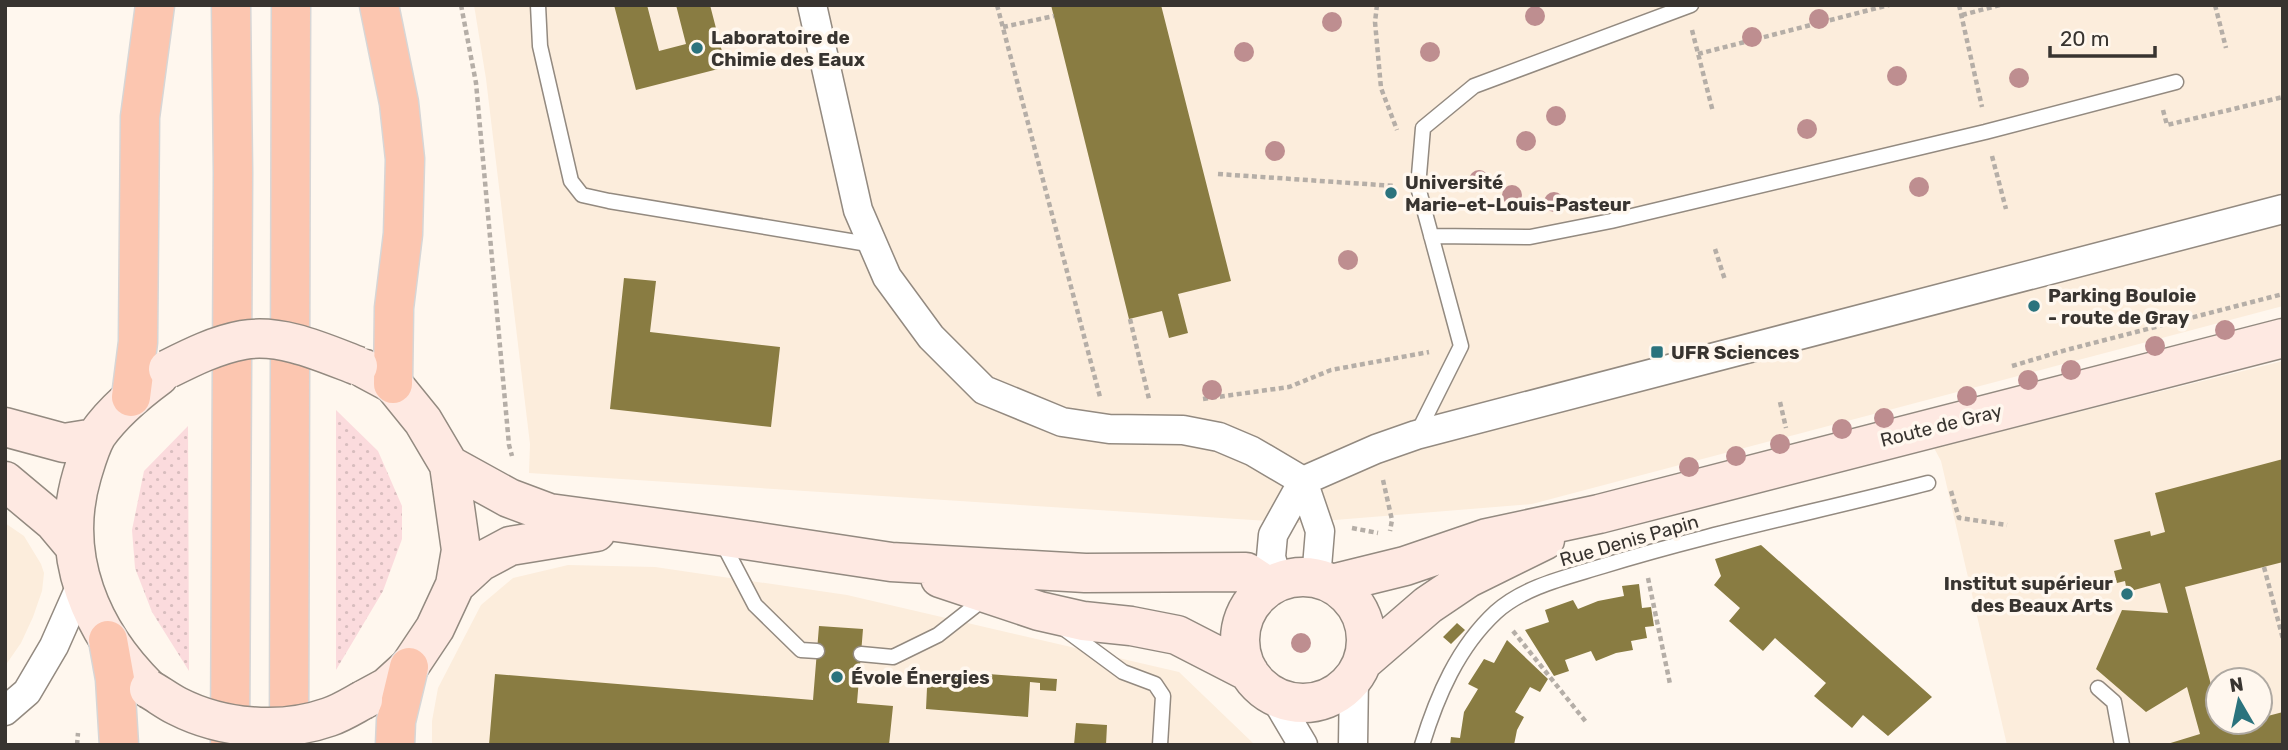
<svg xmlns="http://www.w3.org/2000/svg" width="2288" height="750" viewBox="0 0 2288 750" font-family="Rubik,sans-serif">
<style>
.built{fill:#fceddc;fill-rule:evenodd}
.grass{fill:url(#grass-dots)}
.building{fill:#897c42}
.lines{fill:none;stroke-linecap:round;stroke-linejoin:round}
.service-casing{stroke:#938a80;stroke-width:17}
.minor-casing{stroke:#938a80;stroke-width:31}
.secondary-casing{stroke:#938a80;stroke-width:41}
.trunk-casing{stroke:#d7d6d6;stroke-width:41}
.path{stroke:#b5aea7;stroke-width:4.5;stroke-dasharray:5 3.5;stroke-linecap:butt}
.service{stroke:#fff;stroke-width:14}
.minor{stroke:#fff;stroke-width:28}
.secondary{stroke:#fee9e2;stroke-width:38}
.trunk{stroke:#fcc6b0;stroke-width:38}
.secondary-bridge-casing{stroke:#938a80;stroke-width:41;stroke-linecap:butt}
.secondary-bridge{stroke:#fee9e2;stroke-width:38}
.tree{fill:#be8e90}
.poi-dot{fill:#2b737d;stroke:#fff7ee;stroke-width:2.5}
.labels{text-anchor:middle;stroke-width:7;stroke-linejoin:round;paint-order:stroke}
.poi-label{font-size:19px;font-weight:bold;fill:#383430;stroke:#fff7ee;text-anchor:start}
.street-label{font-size:19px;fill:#383430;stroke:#fff7ee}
</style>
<defs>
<pattern id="grass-dots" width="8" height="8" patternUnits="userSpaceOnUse" patternTransform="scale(1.75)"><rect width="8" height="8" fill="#fbdbdd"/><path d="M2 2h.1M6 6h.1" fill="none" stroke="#d8bdbe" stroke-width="1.8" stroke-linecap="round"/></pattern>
</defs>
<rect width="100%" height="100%" fill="#fff7ee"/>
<path class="built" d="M474,5H2283V306L1532,504L1298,523L529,473L530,444L486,79Z
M2283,361V745H2007L1941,461L1934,448ZM2218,680H2260V722H2218Z
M5,523L24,536L41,564L44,573L42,591L33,617L21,643L5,666Z
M568,565L655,567L847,595L1179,672L1255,745H432V721L438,688L481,605L513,578Z"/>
<path class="grass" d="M336,410L378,451L402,506V539L383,591L336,670Z
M188,426L189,671L152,612L135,568L132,530L144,471Z"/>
<path class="building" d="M614,5H647L659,51L686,44L676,5H710L726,67L636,90Z
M1051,5H1161L1231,281L1178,294L1188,333L1169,338L1162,311L1129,319Z
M624,278L656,281L650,332L780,347L771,427L610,409Z
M2283,459V562L2185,587L2218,711V722H2221L2222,727L2246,722H2260V718L2283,712V745H2164L2200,734L2187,687L2146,712L2096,669L2122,610L2168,613L2160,583L2127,592L2125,581L2117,583L2114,571L2122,569L2114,540L2150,531L2151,536L2165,532L2155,493Z
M1761,545L1932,697L1888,736L1863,715L1852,728L1814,696L1826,683L1775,638L1763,651L1729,621L1740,608L1714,585L1721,576L1715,559Z
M1639,584L1642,608L1651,607L1654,626L1645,627L1647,638L1631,641L1633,650L1616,653L1596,661L1591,651L1565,660L1569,671L1554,676L1525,630L1549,622L1545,610L1573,600L1578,609L1598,601L1624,596L1622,586Z
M1457,623L1465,630L1451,644L1443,637Z
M819,626L863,629L857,703L893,706L889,745H489L495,674L813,700Z
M1507,640L1548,679L1540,692L1530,687L1515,712L1524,717L1517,730L1514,745H1450L1451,737L1460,738L1464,712L1478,689L1468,684L1484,659L1494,663Z
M948,671L1057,679L1056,691L1040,690V683L1030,682L1028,717L926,709L927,688Z
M1076,723L1107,725L1106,745H1074Z"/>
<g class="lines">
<g class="service-casing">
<path id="service" d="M538,5L540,46L571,181L582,195L609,201L874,245
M1431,236L1530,237L1611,221L1985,132L2176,82
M1417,434L1461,346L1418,187L1423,128L1474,86L1691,5
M721,540L755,605L801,650L817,651
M1066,630L1123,672L1155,684L1163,696L1160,745
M861,654L893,657L938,635L985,598
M2098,688L2114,702L2122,745
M1422,745C1437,696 1458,647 1496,612C1525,586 1568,577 1603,566C1710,533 1820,511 1928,483"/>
</g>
<g class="minor-casing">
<path id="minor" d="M812,5L858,210L887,277L931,337L984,390L1062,422L1109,429L1183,430L1219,437L1252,451L1303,481L1320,531L1316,579
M1278,582L1271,557L1273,535L1303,481L1376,449L1416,435L2283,209
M1274,696L1303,745
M5,711L27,692L54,646L81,585
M1353,745L1354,677"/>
</g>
<g class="secondary-casing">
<path id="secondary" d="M5,427L64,443L95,438
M449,465L509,498L549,513L719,536L891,562L1085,573L1246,572L1269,587
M5,481L54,522L75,547
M1240 640a63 63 0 1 1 126 0a63 63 0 1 1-126 0Z
M940,578L1039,611L1083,621L1131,626L1177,635L1249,672
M1332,584L1405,566L1487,538L1599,514L2283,338
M455,585L480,562L510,546L596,532
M1362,662L1428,605L1468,578L1545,540
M149,689C91,632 58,556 82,475C86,462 90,447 97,435C114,411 136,393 159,376
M363,700L387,687L409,667L435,628L455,585L461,550L449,465L423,421L393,384L365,369"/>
</g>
<g class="trunk-casing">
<path id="trunk" d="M379,5L399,103L405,159L403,234L394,308L393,384
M131,397L138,342L140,117L155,5
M108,640L115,679L119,745
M230,745L233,173L231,5
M289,745L291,5
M395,745L396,721L409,667"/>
</g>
<path class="path" d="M461,5L476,83L509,445L512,456
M997,5L1100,397
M1377,5L1375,22L1381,88L1397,130
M1959,5L1982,107
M2215,5L2226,48
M1962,15L2000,5
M1003,27L1054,16
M1692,30L1713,112
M1698,54L1889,5
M2163,110L2167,125L2283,97
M1992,156L2006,209
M1218,174L1395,186
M1715,249L1725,280
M1130,319L1149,399
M2012,366L2066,350L2283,294
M1203,399L1289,387L1331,370L1429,352
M1780,402L1786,428
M1383,480L1392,520L1390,531
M1951,491L1959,518L2007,525
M1352,528L1378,533
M2264,567L2283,639
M1648,578L1670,684
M1513,631L1586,722
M77,745L78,733"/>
<use href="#service" class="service"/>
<use href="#minor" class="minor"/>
<use href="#secondary" class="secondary"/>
<use href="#trunk" class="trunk"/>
<g class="secondary-bridge-casing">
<path id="secondary-bridge" d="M168,369C192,357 216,345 243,340C281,333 324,353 358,366
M149,689C158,694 167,701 177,706C222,729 281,734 329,717C341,713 352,706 363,700"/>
</g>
<use href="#secondary-bridge" class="secondary-bridge"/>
</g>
<g class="tree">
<circle cx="1535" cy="16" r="10"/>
<circle cx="1819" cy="19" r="10"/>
<circle cx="1332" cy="22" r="10"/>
<circle cx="1752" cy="37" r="10"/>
<circle cx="1244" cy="52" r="10"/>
<circle cx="1430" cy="52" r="10"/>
<circle cx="1897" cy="76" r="10"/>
<circle cx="2019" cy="78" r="10"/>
<circle cx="1556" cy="116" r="10"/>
<circle cx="1807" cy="129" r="10"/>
<circle cx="1526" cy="141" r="10"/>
<circle cx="1275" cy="151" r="10"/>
<circle cx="1479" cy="180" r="10"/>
<circle cx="1919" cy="187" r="10"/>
<circle cx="1512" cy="195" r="10"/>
<circle cx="1554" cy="202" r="10"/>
<circle cx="1348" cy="260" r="10"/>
<circle cx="2225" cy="330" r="10"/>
<circle cx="2155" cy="346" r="10"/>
<circle cx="2071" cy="370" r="10"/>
<circle cx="2028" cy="380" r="10"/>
<circle cx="1212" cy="390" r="10"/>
<circle cx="1967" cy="396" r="10"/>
<circle cx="1884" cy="418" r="10"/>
<circle cx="1842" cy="429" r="10"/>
<circle cx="1780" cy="444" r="10"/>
<circle cx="1736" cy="456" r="10"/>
<circle cx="1689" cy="467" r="10"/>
<circle cx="1301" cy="643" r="10"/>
</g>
<g class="poi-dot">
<circle cx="697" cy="48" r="7"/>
<circle cx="1391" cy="193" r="7"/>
<circle cx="2034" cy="306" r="7"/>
<rect x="1650" y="345" width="14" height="14" rx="3.5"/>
<circle cx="2127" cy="594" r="7"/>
<circle cx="837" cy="677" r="7"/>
</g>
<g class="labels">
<g class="poi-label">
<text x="711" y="44">Laboratoire de<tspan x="711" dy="22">Chimie des Eaux</tspan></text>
<text x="1405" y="189">Université<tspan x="1405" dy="22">Marie-et-Louis-Pasteur</tspan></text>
<text x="2048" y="302">Parking Bouloie<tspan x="2048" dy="22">- route de Gray</tspan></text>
<text x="1671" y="359">UFR Sciences</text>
<text x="2113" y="590" text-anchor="end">Institut supérieur<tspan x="2113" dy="22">des Beaux Arts</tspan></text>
<text x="851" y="684">Évole Énergies</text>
</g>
<g class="street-label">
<text transform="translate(1941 425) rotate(-14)" y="7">Route de Gray</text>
<text transform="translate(1629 540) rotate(-16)" y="7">Rue Denis Papin</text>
</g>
</g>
<rect width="2288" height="750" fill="none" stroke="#383430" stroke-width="14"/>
<g transform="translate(2239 701) rotate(351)"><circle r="33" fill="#fff7ee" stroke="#afa9a2" stroke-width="2"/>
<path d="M0-5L12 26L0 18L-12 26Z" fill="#2b737d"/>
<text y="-10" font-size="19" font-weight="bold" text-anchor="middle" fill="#383430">N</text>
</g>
<path d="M2050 46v10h105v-10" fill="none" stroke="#383430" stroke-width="3.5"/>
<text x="2060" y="46" font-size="21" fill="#383430" stroke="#fff7ee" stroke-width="5" paint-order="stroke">20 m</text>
</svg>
